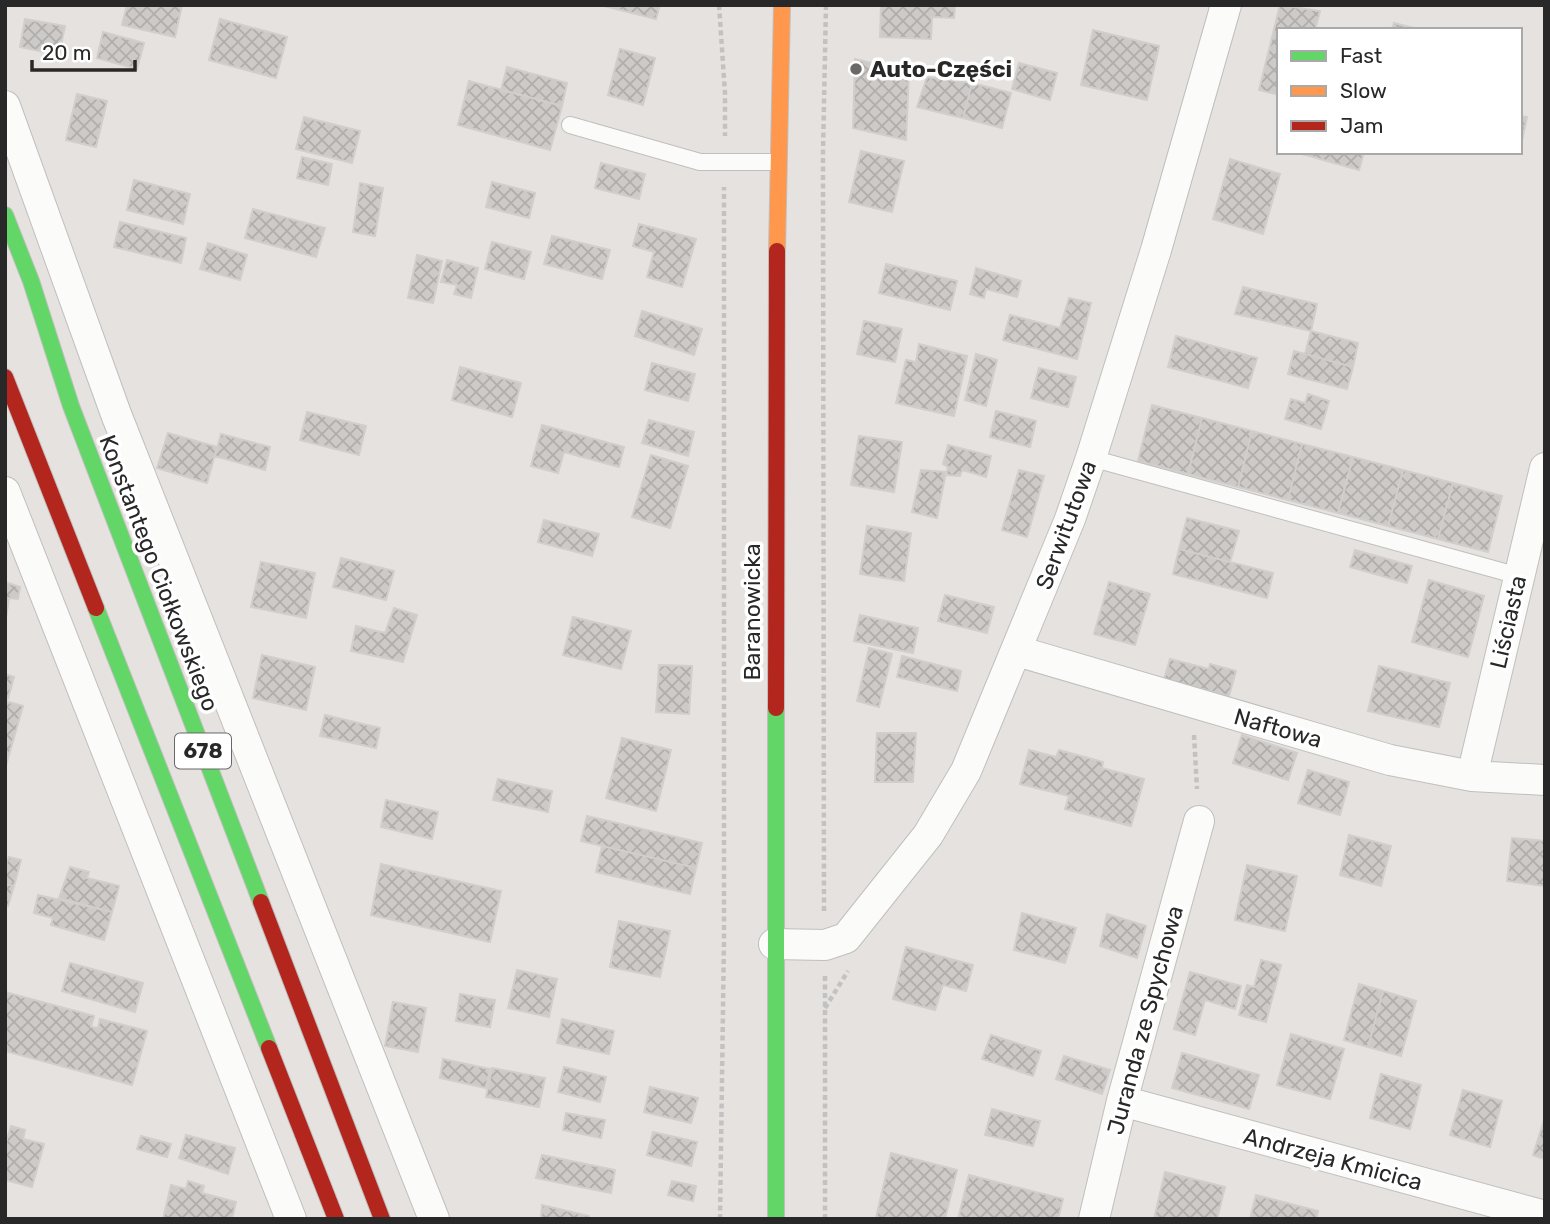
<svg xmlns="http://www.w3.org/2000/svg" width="1550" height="1224" viewBox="0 0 1550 1224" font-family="Rubik,sans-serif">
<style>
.building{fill:url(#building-cross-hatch);stroke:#d1cecb;stroke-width:2}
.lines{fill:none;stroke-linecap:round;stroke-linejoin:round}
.lane-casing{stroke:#c0bfbf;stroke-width:18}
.street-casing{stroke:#c0bfbf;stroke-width:32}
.fast-casing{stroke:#c0bfbf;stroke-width:18}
.slow-casing{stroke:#c0bfbf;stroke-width:18}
.jam-casing{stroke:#c0bfbf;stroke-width:18}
.path{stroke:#c3c2c2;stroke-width:4.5;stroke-dasharray:5 3.5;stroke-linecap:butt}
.lane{stroke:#fbfbfa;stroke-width:16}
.street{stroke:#fbfbfa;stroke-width:30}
.fast{stroke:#63d668;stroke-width:16}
.slow{stroke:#ff974d;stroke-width:16}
.jam{stroke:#b3261e;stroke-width:16}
.poi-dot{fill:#6a6968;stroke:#fff;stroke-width:2.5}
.labels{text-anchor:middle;stroke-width:7;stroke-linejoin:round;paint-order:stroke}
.shield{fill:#fff;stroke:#686868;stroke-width:2}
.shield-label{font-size:21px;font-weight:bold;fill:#282828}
.poi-label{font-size:23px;font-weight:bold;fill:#282828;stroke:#fff;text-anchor:start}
.street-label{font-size:23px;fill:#282828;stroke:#fff}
</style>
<defs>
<pattern id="building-cross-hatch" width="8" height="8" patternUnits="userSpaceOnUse" patternTransform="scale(1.75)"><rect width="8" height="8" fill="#cdcac8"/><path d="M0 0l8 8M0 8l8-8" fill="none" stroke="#b0aeac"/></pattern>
</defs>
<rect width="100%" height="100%" fill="#e6e2df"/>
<path class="building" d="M127,5H182L175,37L122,25Z
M600,5H660L656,19Z
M881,5H955L954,18L932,17L931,39L880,37Z
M1280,5L1320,11L1315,30H1279V95L1259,90Z
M25,19L65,26L59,55L20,47Z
M220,19L287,37L276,78L209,60Z
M1394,23L1421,30H1392Z
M1093,30L1159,46L1147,100L1081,85Z
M103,32L144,43L137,69L97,58Z
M620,49L655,58L643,105L608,95Z
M855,59L909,72L906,140L853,128Z
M1019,63L1057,73L1050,100L1012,89Z
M507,67L567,83L562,106L501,90Z
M927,77L972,83L963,118L917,107Z
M469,81L562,106L550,150L458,125Z
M972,83L1011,93L1002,128L963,118Z
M77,94L107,101L96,147L66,140Z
M1520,116L1527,117L1520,150Z
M304,117L360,131L352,163L296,149Z
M861,151L904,161L892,212L849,202Z
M1295,152H1364L1359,170Z
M302,157L332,164L328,185L297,178Z
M1230,159L1280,174L1263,234L1213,219Z
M601,163L645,174L639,199L595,188Z
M134,180L190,194L183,224L127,210Z
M492,182L535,193L529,218L486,207Z
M360,183L383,188L375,236L353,232Z
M253,209L325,228L316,257L245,238Z
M120,222L186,238L181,263L114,247Z
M639,224L696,239L682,287L647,277L654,252L633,246Z
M552,236L610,250L602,279L544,264Z
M492,242L531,252L524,279L485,269Z
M208,243L247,255L240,280L200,269Z
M417,255L442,261L433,303L408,298Z
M447,260L478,268L471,298L454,294L457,285L441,282Z
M886,264L957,281L950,310L879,293Z
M976,268L1021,281L1017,297L986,289L984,298L970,294Z
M1243,287L1317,304L1311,331L1235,314Z
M1069,298L1091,303L1077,359L1003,340L1010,315L1060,328Z
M642,311L702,329L694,355L635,336Z
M864,321L902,329L895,362L857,354Z
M1311,331L1358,343L1353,367L1305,354Z
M1176,336L1257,358L1248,388L1168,367Z
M919,344L967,356L954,416L896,403L906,360L916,362Z
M1294,351L1353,367L1347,389L1288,374Z
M976,354L997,360L986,406L965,400Z
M652,363L695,374L688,401L645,390Z
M460,367L521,383L512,417L452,400Z
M1039,368L1076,377L1068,407L1031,398Z
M1308,394L1329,401L1321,429L1285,419L1291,399L1305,403Z
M1152,405L1202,418L1188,474L1138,461Z
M996,411L1036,421L1030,447L990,437Z
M307,412L366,426L359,455L300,440Z
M1202,418L1252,431L1238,487L1188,474Z
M649,420L694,432L688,456L642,443Z
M542,425L624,447L619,467L564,452L558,473L531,466Z
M1252,431L1302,444L1288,500L1238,487Z
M168,433L217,447L207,483L157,468Z
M221,434L270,447L265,470L215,456Z
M859,436L902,442L894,492L851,485Z
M1302,444L1353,457L1338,513L1288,500Z
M948,445L991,456L986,477L962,470L960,476L946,475L948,467L943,464Z
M651,455L688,466L670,528L632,517Z
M1353,457L1403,470L1388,526L1338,513Z
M921,470L946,472L937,518L912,512Z
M1019,470L1044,476L1027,537L1002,530Z
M1403,470L1453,483L1438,539L1388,526Z
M1453,483L1502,496L1488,552L1438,539Z
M1187,518L1239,531L1230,562L1179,549Z
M544,520L599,534L592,556L538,542Z
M867,526L911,533L904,581L860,574Z
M1179,549L1273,573L1267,598L1173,574Z
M1355,550L1412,566L1407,583L1350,567Z
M341,558L394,571L386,600L333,587Z
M261,562L315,573L306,618L251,607Z
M1429,580L1484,596L1468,657L1412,642Z
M5,582L20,587L18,599L9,598L5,624Z
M1109,582L1150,594L1135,645L1094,634Z
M945,595L994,607L987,633L938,621Z
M394,608L417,615L403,662L351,651L356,626L385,633Z
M860,615L918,628L913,653L854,641Z
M573,617L631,631L621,669L563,655Z
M869,648L892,654L879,707L857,701Z
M262,655L315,667L306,710L253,698Z
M902,656L961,671L957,691L897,677Z
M1170,659L1209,669L1210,664L1236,671L1229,696L1164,679Z
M659,665L692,666L689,714L656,712Z
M1379,666L1450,683L1439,727L1368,711Z
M5,674L14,677L8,699L5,698Z
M5,701L23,706L5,769Z
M325,715L380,728L376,748L320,736Z
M877,733H916L913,782H875Z
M1242,735L1297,753L1288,780L1233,763Z
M622,738L671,750L656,811L606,798Z
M1029,750L1056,757L1059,750L1103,762L1102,768L1144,779L1131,826L1065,809L1069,796L1020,784Z
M1308,770L1349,782L1340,815L1298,803Z
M498,779L552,791L548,812L493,800Z
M386,800L438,812L432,839L381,827Z
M587,816L702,843L696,868L581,841Z
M1349,835L1391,846L1381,886L1340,875Z
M1512,838L1545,841V886L1507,881Z
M602,846L696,868L690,894L596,872Z
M9,857L21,860L14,886L5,884V865Z
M381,864L501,891L490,942L371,915Z
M1247,865L1297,876L1285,931L1235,920Z
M70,867L89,872L87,878L119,886L112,912L59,898Z
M5,884L14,886L8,906L5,905Z
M38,895L112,912L104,940L51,925L53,918L34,913Z
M1022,913L1076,928L1065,963L1014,950Z
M1107,914L1146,926L1137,958L1100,946Z
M619,921L670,931L660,977L610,967Z
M906,947L973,965L966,991L943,985L935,1010L893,999Z
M1261,960L1281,965L1266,1022L1239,1015L1247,985L1254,987Z
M70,963L143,983L135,1012L62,991Z
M517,970L557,979L549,1017L508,1008Z
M1190,972L1241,986L1235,1009L1205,1000L1195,1035L1174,1029Z
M1359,984L1383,991L1368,1047L1344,1040Z
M1383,991L1416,1001L1401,1056L1368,1047Z
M5,992L94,1016L91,1027L98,1028L100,1019L147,1031L132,1085L5,1051Z
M460,994L495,1000L490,1027L456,1021Z
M393,1002L426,1008L418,1052L385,1046Z
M562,1019L614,1031L609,1054L557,1043Z
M1291,1034L1344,1049L1330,1099L1277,1085Z
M991,1035L1041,1051L1033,1076L982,1059Z
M1182,1053L1259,1075L1249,1109L1172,1088Z
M1064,1056L1110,1070L1102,1094L1056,1079Z
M443,1059L490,1069L486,1088L440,1078Z
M564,1067L606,1077L600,1102L558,1092Z
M492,1068L545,1078L539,1107L486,1097Z
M1381,1074L1421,1085L1410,1129L1370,1118Z
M650,1087L698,1098L691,1123L644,1112Z
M1463,1090L1502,1101L1490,1147L1450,1135Z
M992,1109L1040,1121L1033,1146L985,1135Z
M566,1113L605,1120L601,1138L563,1130Z
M1545,1117V1159L1533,1155Z
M11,1126L25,1130L23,1139L44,1144L32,1187L5,1180V1146Z
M653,1132L697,1142L691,1166L647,1155Z
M186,1135L235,1148L228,1174L179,1158Z
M141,1136L171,1144L167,1157L137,1149Z
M891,1153L957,1170L945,1219L876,1218Z
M542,1155L615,1170L611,1193L536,1178Z
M1165,1172L1225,1187L1217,1219H1154Z
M969,1175L1063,1199L1058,1219H958Z
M188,1181L204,1186L202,1193L236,1202L232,1219H163L171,1185L186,1189Z
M672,1181L696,1186L693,1201L668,1195Z
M1256,1195L1318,1211L1316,1219H1250Z
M542,1205L589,1216V1218L541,1219Z"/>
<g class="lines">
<g class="lane-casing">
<path id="lane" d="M570,125L700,162H778
M1091,458L1519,576"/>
</g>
<g class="street-casing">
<path id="street" d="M5,106L116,414L434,1219
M5,492L291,1219
M1017,651L1390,760L1472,776L1545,780
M1472,776L1545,468
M774,944L825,945L846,938L928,835L966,771L1070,519L1091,458L1156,250L1226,5
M1122,1101L1545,1216
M1094,1219L1122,1101L1199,821"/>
</g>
<g class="fast-casing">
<path id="fast" d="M5,215L31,281L71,406L261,902
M96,608L269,1048
M776,708V1219"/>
</g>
<g class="slow-casing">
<path id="slow" d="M777,251L782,5"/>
</g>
<g class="jam-casing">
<path id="jam" d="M5,377L96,608
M776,708L777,251
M261,902L382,1219
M269,1048L336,1219"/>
</g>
<path class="path" d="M719,5L725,93V136
M1194,735L1197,789
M824,911L823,152L826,5
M825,1008L848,971
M720,1219L724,939V187
M825,1219V976"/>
<use href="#lane" class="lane"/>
<use href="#street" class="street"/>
<use href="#fast" class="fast"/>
<use href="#slow" class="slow"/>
<use href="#jam" class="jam"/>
</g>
<circle class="poi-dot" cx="856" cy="69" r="7"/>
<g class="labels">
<rect class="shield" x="175" y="733.5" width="56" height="35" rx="5"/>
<g class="shield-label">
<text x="203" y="758">678</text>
</g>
<g class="poi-label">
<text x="870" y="77">Auto-Części</text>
</g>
<g class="street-label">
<text transform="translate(1066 525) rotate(-70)" y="8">Serwitutowa</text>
<text transform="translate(159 573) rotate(69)" y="8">Konstantego Ciołkowskiego</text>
<text transform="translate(752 612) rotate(-90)" y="8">Baranowicka</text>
<text transform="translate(1508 622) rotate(-77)" y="8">Liściasta</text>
<text transform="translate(1278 728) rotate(16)" y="8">Naftowa</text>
<text transform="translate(1145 1020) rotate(-75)" y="8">Juranda ze Spychowa</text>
<text transform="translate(1333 1159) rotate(15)" y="8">Andrzeja Kmicica</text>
</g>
</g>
<rect width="1550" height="1224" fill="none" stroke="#282828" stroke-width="14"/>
<rect x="1277" y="28" width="245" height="126" fill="#ffffff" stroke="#a9a9a9" stroke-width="2"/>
<rect x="1291" y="51" width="35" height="10" fill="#63d668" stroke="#a9a9a9" stroke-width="2"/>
<text x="1340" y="63" font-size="21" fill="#282828">Fast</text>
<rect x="1291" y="86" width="35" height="10" fill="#ff974d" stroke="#a9a9a9" stroke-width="2"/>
<text x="1340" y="98" font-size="21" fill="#282828">Slow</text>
<rect x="1291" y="121" width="35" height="10" fill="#b3261e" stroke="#a9a9a9" stroke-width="2"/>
<text x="1340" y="133" font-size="21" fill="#282828">Jam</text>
<path d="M32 60v10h103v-10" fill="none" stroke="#282828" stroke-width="3.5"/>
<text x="42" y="60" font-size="21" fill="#282828" stroke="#ffffff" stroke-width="5" paint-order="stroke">20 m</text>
</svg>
